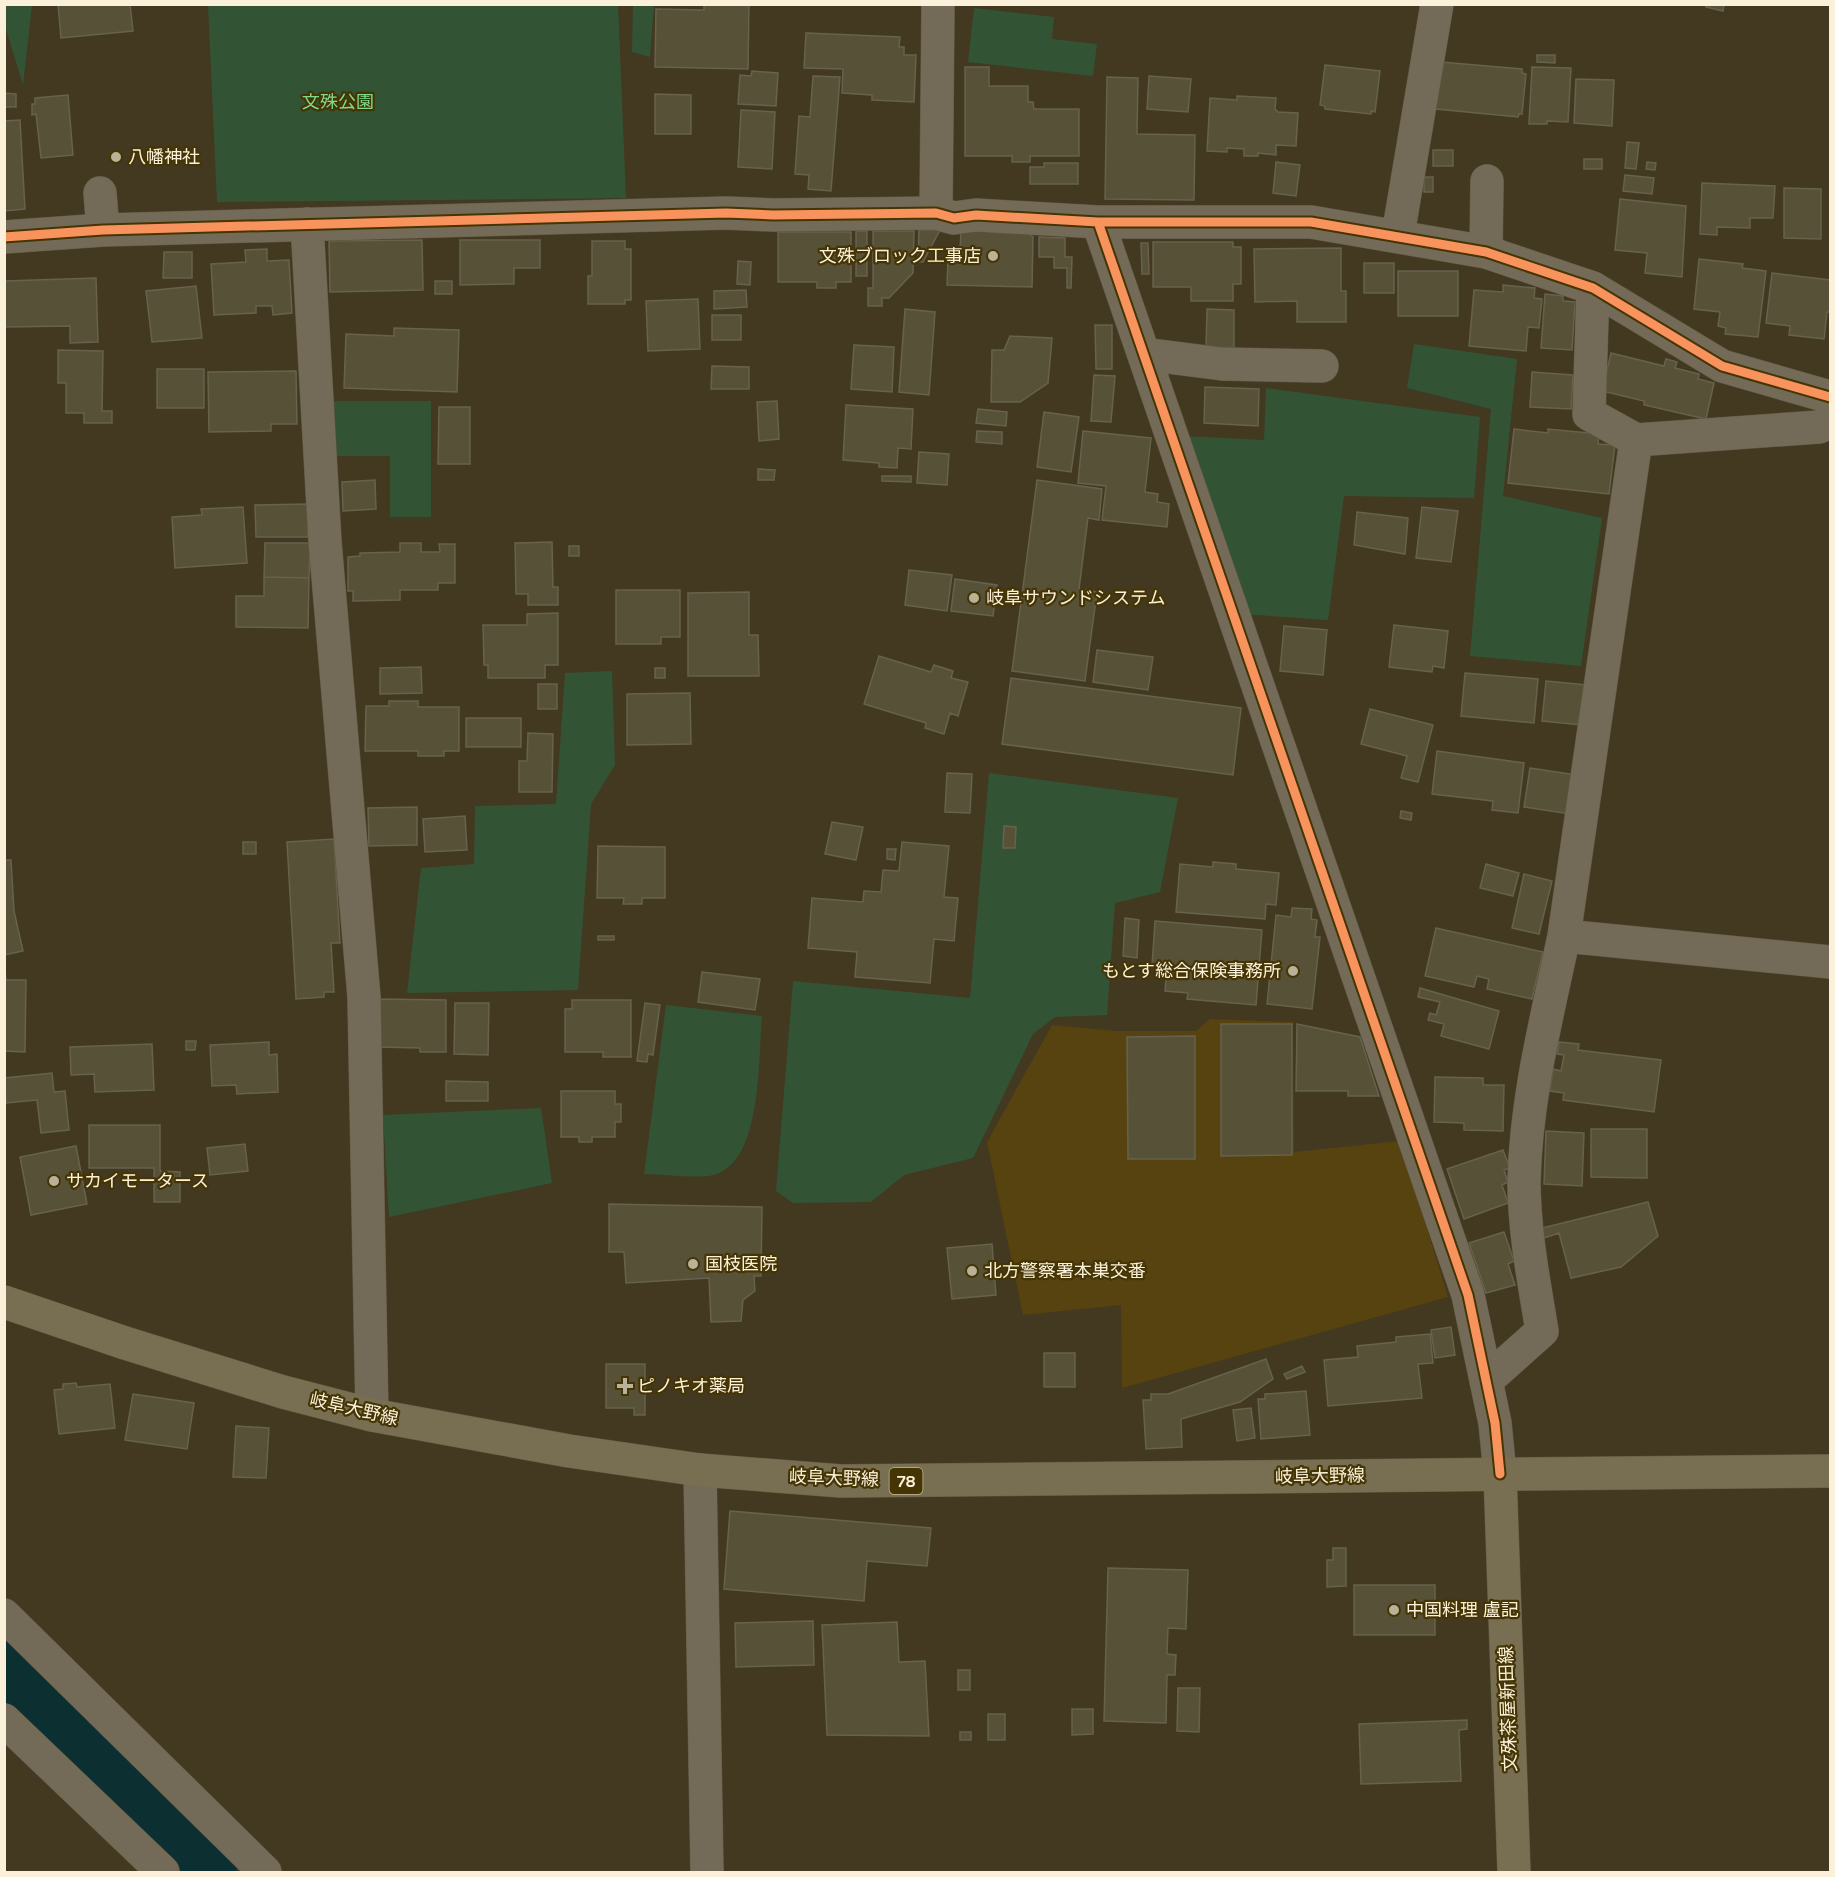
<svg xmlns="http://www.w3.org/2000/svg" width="1835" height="1877" viewBox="0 0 1835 1877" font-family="'Space Grotesk','Noto Sans JP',sans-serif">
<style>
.built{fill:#564310}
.green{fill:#335434}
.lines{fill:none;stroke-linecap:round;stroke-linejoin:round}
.river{stroke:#0c2f31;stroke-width:64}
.building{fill:#575237;stroke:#66624e;stroke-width:1.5}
.minor-casing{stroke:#5d5540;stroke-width:34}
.major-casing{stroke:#5d5540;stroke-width:34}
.minor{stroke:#736b57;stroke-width:33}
.major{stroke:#786f52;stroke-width:33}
.cycleway-casing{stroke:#453505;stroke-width:13}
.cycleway{stroke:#f8935d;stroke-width:9}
.poi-dot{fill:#bab199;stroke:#453505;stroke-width:2}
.labels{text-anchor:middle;stroke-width:4.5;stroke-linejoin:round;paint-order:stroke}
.shield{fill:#453505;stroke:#c4b99a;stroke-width:1.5}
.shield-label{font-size:16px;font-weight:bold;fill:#fbf1da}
.park-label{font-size:18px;fill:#7fda8f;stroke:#453505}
.poi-label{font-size:18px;fill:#fbf1da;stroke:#453505;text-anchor:start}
.street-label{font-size:18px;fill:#fbf1da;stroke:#453505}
</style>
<rect width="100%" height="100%" fill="#423920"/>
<path class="built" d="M1210,1019L1293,1022L1294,1152L1400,1141L1448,1297L1122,1388L1121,1305L1023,1315L987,1142L1052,1025L1116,1031H1196Z"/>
<path class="green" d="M5,4L32,5L23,85L5,26Z
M208,5H618L626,198L217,202Z
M633,5H654L650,57L632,52Z
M974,8L1054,17L1052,39L1097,44L1093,76L968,62Z
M1414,344L1517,359L1503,496L1602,518L1581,666L1470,656L1491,409L1407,388Z
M1266,388L1480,417L1474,498L1344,496L1328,620L1242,614L1183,436L1264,440Z
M333,401H431V517H390V456H333Z
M612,671L615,765L591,804L578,990L407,993L421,868L474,864L475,806L556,804L565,673Z
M989,773L1178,798L1160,892L1115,903L1107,1015L1055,1017L1033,1034L973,1158L904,1175L871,1202L793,1203L776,1191L793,981L970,998Z
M666,1005L762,1016C758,1056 763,1163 713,1175C699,1179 661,1174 644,1174Z
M541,1108L552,1183L389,1217L383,1115Z"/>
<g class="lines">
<path class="river" d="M4,1668L205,1872"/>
</g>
<path class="building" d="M58,4H130L133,31L61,38Z
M704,4H749L748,69L655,67L656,9L704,10Z
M1707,4H1724L1723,11L1706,7Z
M806,33L900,37L899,47H904V55H916L914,102L872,100V95L842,93L843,69L804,68Z
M1537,55H1555V63L1537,62Z
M1441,62L1522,69V73L1526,74L1522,114H1519L1518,117L1436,109Z
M1325,65L1380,71L1375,112L1371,111V114L1325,109V106L1320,105Z
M965,67H989V86H1028V102H1033L1034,109H1079V156H1030V162H1012V156H965Z
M1532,67L1571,68L1568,122L1547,121V124H1529Z
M752,71L778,73L776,106L738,104L740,75L751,76Z
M813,76L840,77L831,191L808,189L809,175L795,174L799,116L810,117Z
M1149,76L1191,79L1188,112L1147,109Z
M1107,77L1138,78L1137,134L1195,135L1194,200L1105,199Z
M1576,79L1614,80L1612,126L1574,123Z
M4,93L16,94V107H4Z
M655,94L691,95V134H655Z
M68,95L73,155L41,158L36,114L32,115V104H35V98Z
M1237,96L1276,98L1275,109L1278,112L1298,113L1296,146L1276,145V155L1258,153V156H1244V149L1227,148V152L1207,151L1210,98L1237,100Z
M741,110L775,112L772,169L738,167Z
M20,120L25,209L4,211V121Z
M1627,142L1639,143L1636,169L1625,168Z
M1433,150H1453V166H1433Z
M1584,159H1602V169H1584Z
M1276,162L1300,165L1296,196L1273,193Z
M1647,162L1656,163L1655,170L1646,169Z
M1044,163H1078V184H1030V167H1044Z
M1625,175L1654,178L1652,194L1623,191Z
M1424,177H1433V192H1424Z
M1702,183L1775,186L1773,218H1750V228L1717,227V235L1700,234Z
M1784,188L1821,189V239L1784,238Z
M1620,199L1686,206L1682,277L1645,273L1647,253L1615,250Z
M919,230H940L923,262H918Z
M961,230L1027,231L1033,237L1032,287L947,285L948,260H953V252H960Z
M856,231H867V276H856Z
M873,231H914L913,273L889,298H882V306H868V288H873Z
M778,232H851V282H836V288H817V282H778Z
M1039,237L1065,238V257H1072L1071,288H1067V268H1054V257H1039Z
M422,240L423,290L330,292L329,241Z
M460,240H540V268H514V284L460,285Z
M592,241H625V249H631V300H625V304H588V276H592Z
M1153,242H1233V247H1241V284H1233V301H1191V287H1153Z
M1141,243H1148L1149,274H1142Z
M1341,248V291H1346V322H1297V301L1255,302L1254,249Z
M267,249V261L289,260L292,313L273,315L272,306H256V313L214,315L211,264L246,262L245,250Z
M164,252H192V278H163Z
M1699,259L1743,264L1742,268L1766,271L1758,337L1725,334L1726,328L1718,326L1720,312L1694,309Z
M738,261L751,262L750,285L737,284Z
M1364,263H1394V293H1364Z
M1398,271H1458V316H1398Z
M1772,273L1830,280V312H1827L1824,339L1789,335L1790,326L1766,323Z
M96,278L98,342L70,343V326L4,327V281Z
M435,281H452V294H435Z
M1503,285L1535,288L1534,298L1542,299L1539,328L1528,327L1526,351L1469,346L1474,290L1503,292Z
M196,286L202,338L152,342L146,291Z
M746,290L747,307L714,309V291Z
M1545,294L1563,296V301L1575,302L1572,350L1541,348Z
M698,299L700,349L648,351L646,301Z
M905,309L935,312L929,395L899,392Z
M1207,309L1234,310V348H1206Z
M712,315H741V340H712Z
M1095,325H1112V369H1096Z
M394,328L459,330L457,392L344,388L346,334L394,336Z
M1010,336L1052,338L1048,383L1020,402H991L992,350H1004Z
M854,345L894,347L892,392L851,389Z
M58,350L103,351L102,411H112V423H84V413H66V383H58Z
M1611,353L1664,366L1666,359L1677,362L1675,368L1699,374L1698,379L1714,383L1706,419L1644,405V401L1602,391Z
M712,366L749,367V389H711Z
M157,369H204V408H157Z
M296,371L297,424H271V431L209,432L208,372Z
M1532,372L1573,375L1571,409L1530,407Z
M1094,375L1115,376L1111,422L1091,421Z
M1205,387L1259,389L1258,426L1204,423Z
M777,401L779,439L759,441L757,402Z
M846,405L913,409L911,449L898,448L897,468L879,467V463L843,460Z
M439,407H470V464H438Z
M978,409L1007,412L1006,426L976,423Z
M1044,412L1079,417L1071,472L1037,467Z
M1514,429L1548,433V429L1599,434L1598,444L1615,445L1609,494L1508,483Z
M977,431L1002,432V444L976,442Z
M1083,431L1151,438L1145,492L1158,494L1157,502L1169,504L1167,527L1102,520L1106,486L1078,483Z
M919,452L949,454L947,485L917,483Z
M758,469L775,470L774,480H758Z
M882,476H911V482L882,481Z
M375,480L376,509L343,511L342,482Z
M1037,480L1102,489L1099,520L1088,518L1079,589L1097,592L1085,681L1012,671Z
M308,504V537H256L255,505Z
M243,507L247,563L175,568L172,517L202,515L201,509Z
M1422,507L1458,511L1451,562L1416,558Z
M1357,512L1408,518L1405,554L1354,545Z
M552,542L553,587H558V605H528V594H516L515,543Z
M265,543H310L309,578L264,577Z
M400,543H421V552H440L439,544H455V583H438V590H400V600L353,601V591H348V557L360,556V553L400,552Z
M569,546H579V556H569Z
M909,570L952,575L947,611L905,605Z
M264,577L309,578L308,628L236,627V596H264Z
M955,579L997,585L993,616L951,611Z
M616,590H680V637H661V644H616Z
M749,592V635H758L759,676H688V593Z
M558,613V665H545V678H488V665H484L483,625H527V614Z
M1394,625L1448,631L1444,668L1433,666L1432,672L1389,667Z
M1284,626L1327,630L1323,675L1280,671Z
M1097,650L1153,657L1148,690L1093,682Z
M879,656L931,672L934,665L953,671L951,678L968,682L958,716L950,713L944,734L925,728L926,723L864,704Z
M421,667L422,693L380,694V668Z
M655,668H665V678H655Z
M1465,673L1538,679L1534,723L1461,716Z
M1011,678L1241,708L1233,775L1002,744Z
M1546,681L1587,685L1582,725L1542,721Z
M538,684H557V709H538Z
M690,693L691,744L627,745V694Z
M389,701H418V707H459V751H444V756H418V751H365L366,706H389Z
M1370,709L1433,725L1418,782L1401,778L1407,756L1361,744Z
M466,718H521V747H466Z
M528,733L553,734L552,792H519V761H527Z
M1437,751L1524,763L1518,813L1492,810L1493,801L1432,794Z
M1530,768L1576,775L1570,814L1524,807Z
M947,773L972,774L970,813L945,812Z
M417,807V845L369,846L368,808Z
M1401,811L1412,813L1411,820L1400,818Z
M465,816L467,850L425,852L423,819Z
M832,822L863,827L856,860L825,854Z
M1004,826L1016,827L1015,848H1003Z
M334,839L340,943H331L334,992H324V997L296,999L287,842Z
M243,842H256V854H243Z
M902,842L949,846L944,897L958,898L954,941L934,939L930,983L855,977L857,952L808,948L812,898L863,902L864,891L881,892L883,870L899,871Z
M598,846L665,847V898H642V904H623L624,898H597Z
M887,849H896L895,860L887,859Z
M4,860H11L14,911L23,951L4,955Z
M1213,862L1236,864V869L1279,873L1276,905L1266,904L1265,919L1176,912L1180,864L1213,867Z
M1486,864L1519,873L1513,896L1480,888Z
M1524,874L1552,881L1539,934L1512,928Z
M1292,908L1312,909L1311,919L1317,920L1315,937H1320L1312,1009L1267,1004L1276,915L1291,917Z
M1125,918L1139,920L1137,958L1123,956Z
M1155,921L1262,930L1256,1005L1187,999L1188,993L1165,991L1167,967L1152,966Z
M1436,928L1543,952L1532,999L1487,989L1489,979L1477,976L1474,987L1425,976Z
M598,936H614V940H598Z
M4,961L6,980H26L25,1052L4,1051Z
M702,972L760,979L755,1010L698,1002Z
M1420,988L1499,1011L1489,1049L1441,1036L1444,1024L1428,1020L1430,1013L1436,1015L1440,1002L1418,997Z
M378,999L446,1000V1052H420V1048L377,1047Z
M572,1000H631V1057H603V1052H565V1009H572Z
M455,1003H489L488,1055L454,1054Z
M645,1003L660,1005L653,1055L648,1054L647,1062L637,1061Z
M1221,1024H1292V1155L1221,1156Z
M1297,1024L1360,1037L1379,1096H1348V1091H1296Z
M1195,1036V1159H1128L1127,1037Z
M186,1041H196L195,1050H186Z
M269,1042V1055L277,1054L278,1092L237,1094L236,1085L212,1086L210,1045Z
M1559,1042L1579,1044L1578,1050L1661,1060L1654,1112L1563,1100L1564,1093L1550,1091L1553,1069L1561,1071L1564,1055L1557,1054Z
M152,1044L154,1090L95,1092L94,1074L71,1075L70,1047Z
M52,1073L54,1092L65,1091L69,1130L41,1133L37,1100L6,1103L4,1078Z
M1435,1077L1483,1078V1085H1504L1503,1131L1464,1130V1123L1434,1122Z
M446,1081L488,1082V1101H446Z
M561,1091H615V1104H621V1122H615V1137H592V1142H579V1137H561Z
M89,1125H160V1171L180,1172V1202H154V1168H89Z
M1591,1129H1647V1178L1591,1177Z
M1546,1131L1584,1133L1582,1186L1544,1184Z
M245,1144L248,1171L210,1175L207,1148Z
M76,1146L87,1204L31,1215L20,1157Z
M1503,1150L1510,1168L1504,1170L1508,1182L1502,1185L1508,1203L1464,1219L1447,1169Z
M1648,1202L1658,1236L1621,1267L1571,1278L1559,1233L1544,1238L1542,1228Z
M609,1204L762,1207L761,1276H754L755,1291L743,1300L741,1321L711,1322L709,1278L626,1283L624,1252H609Z
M1504,1232L1514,1261L1508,1264L1515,1285L1486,1293L1469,1243Z
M992,1244L996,1295L952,1299L947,1248Z
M1451,1327L1455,1355L1435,1358L1431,1330Z
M1430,1334L1433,1363L1418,1364L1422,1398L1328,1406L1324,1360L1358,1357L1357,1346L1396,1342V1337Z
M1044,1353H1075V1387H1044Z
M1266,1359L1273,1379L1240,1402L1181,1419L1182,1447L1146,1449L1143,1400H1151V1394H1168Z
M606,1364H645V1415H634V1408H606Z
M1302,1366L1305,1372L1287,1379L1284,1374Z
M76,1383L77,1387L110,1384L115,1428L59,1434L54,1390L63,1389V1384Z
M1306,1391L1310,1435L1261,1439L1258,1399H1265V1394Z
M133,1394L194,1403L187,1449L125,1440Z
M1251,1408L1255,1438L1237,1441L1233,1410Z
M236,1426L269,1428L266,1478L233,1477Z
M730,1511L931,1528L927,1566L867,1561L864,1601L724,1589Z
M1333,1548H1346V1586L1327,1587V1560H1333Z
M1108,1568L1188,1570L1186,1629L1168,1628L1167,1654L1176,1655L1175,1675H1167L1166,1723L1104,1721Z
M1354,1585H1435V1635H1354Z
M813,1621L814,1665L736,1667L735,1623Z
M897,1622L899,1662L925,1661L929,1736L827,1735L822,1625Z
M958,1670H970V1690H958Z
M1178,1688H1200L1199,1732L1177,1731Z
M1072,1709H1093V1734L1072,1735Z
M988,1714H1005V1740H988Z
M1467,1720V1729L1459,1730L1461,1781L1361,1784L1359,1724Z
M960,1732H971V1740H960Z"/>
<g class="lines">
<g class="minor-casing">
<path id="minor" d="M100,193L103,230
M936,213L938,4
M1098,222L1468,1295L1495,1423L1500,1474
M307,224L325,542L364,997L372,1415
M1398,235L1437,4
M4,237L103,230L726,213L773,215L936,213L954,218L976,215L1098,222H1311L1486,252L1593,288L1722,366L1830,397
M1486,252L1487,181
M1593,288L1589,414L1636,440
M1144,354L1222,364L1322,366
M1564,936L1636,440L1819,427L1830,422
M1486,1381L1542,1331C1534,1282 1524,1231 1524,1181C1526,1097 1547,1017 1564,936L1830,962
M700,1470L707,1872
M4,1615L265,1872
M4,1720L163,1872"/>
</g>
<g class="major-casing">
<path id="major" d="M4,1302L125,1343L283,1392L372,1415L569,1451L700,1470L841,1481L1830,1471
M1500,1474L1514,1872"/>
</g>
<use href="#minor" class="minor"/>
<use href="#major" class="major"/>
<g class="cycleway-casing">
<path id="cycleway" d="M1098,222L1468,1295L1495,1423L1500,1474
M4,237L103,230L726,213L773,215L936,213L954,218L976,215L1098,222H1311L1486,252L1593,288L1722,366L1830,397"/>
</g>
<use href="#cycleway" class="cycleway"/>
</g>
<g class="poi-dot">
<circle cx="116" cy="157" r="6"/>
<circle cx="993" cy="256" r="6"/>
<circle cx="974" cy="598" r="6"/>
<circle cx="1293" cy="971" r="6"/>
<circle cx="54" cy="1181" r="6"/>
<circle cx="693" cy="1264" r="6"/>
<circle cx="972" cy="1271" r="6"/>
<path d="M622 1377h6v6h6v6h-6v6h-6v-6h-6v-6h6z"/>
<circle cx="1394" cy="1610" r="6"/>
</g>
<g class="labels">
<rect class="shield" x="889.5" y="1468" width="33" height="26" rx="4.5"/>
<g class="shield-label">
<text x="906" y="1487">78</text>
</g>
<g class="park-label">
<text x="338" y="108">文殊公園</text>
</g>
<g class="poi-label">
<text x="128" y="163">八幡神社</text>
<text x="981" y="262" text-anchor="end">文殊ブロック工事店</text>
<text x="986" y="604">岐阜サウンドシステム</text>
<text x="1281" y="977" text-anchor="end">もとす総合保険事務所</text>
<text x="66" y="1187">サカイモータース</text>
<text x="705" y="1270">国枝医院</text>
<text x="984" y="1277">北方警察署本巣交番</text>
<text x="637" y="1392">ピノキオ薬局</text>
<text x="1406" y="1616">中国料理 盧記</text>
</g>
<g class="street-label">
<text transform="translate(354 1409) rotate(13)" y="6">岐阜大野線</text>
<text transform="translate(1320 1476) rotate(-1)" y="6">岐阜大野線</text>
<text transform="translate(834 1478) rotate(2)" y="6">岐阜大野線</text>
<text transform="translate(1508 1709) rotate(-92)" y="6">文殊茶屋新田線</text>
</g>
</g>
<rect width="1835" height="1877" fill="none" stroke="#fbf1da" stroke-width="12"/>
</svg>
